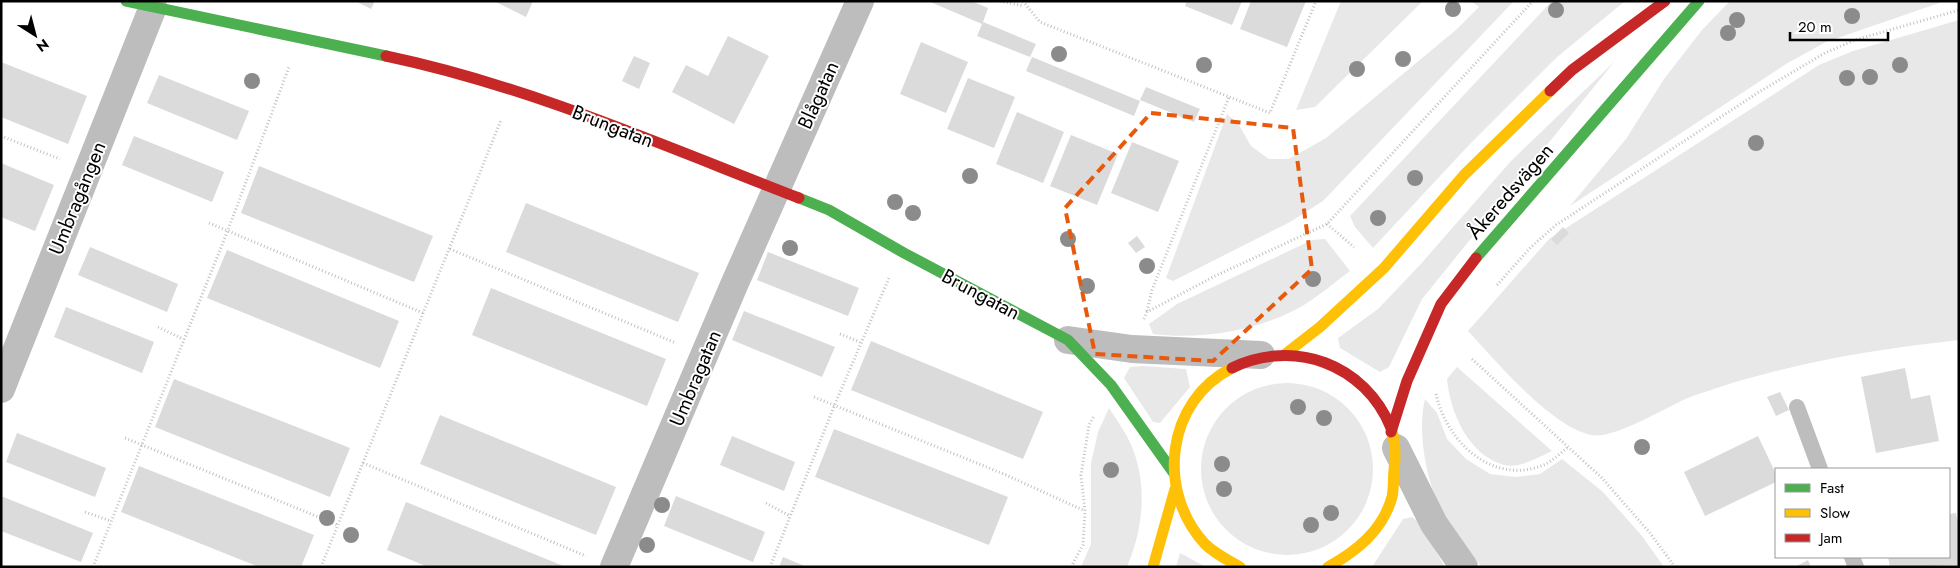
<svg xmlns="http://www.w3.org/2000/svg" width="1960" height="568" viewBox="0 0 1960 568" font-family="Jost,sans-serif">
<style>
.green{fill:#e8e8e8}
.building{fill:#dbdbdb}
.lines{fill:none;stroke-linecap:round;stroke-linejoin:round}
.path{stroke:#c2c2c2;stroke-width:3;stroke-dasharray:1 2.5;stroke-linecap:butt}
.lane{stroke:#bdbdbd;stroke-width:16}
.street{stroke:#bdbdbd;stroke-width:28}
.fast{stroke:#4caf50;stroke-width:11}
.slow{stroke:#ffc107;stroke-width:11}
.jam{stroke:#c62828;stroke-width:11}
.tree{fill:#8b8b8b}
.marked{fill:none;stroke:#e8590c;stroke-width:4;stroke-dasharray:10 6;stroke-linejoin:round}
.labels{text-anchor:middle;stroke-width:4;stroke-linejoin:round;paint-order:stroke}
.street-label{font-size:20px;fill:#000;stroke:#fff}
</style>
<rect width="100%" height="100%" fill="#fff"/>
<path class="green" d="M1341,1H1423L1315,107L1296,110Z
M1471,1H1514L1323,201L1290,222L1173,281L1166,278L1227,114L1239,125L1251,146L1269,159H1289L1326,138L1457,29L1479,7Z
M1552,1H1625L1556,58L1468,146L1373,248L1355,227L1350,216Z
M1730,1H1945L1826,42L1786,64L1570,206L1626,139L1664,79L1702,30Z
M1959,20V340C1868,350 1779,365 1693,396C1668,405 1615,440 1591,435C1550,426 1497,362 1468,331L1549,239L1819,65L1853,51Z
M1615,61L1422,299L1389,367L1380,372L1340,348L1338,338L1378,309L1419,266L1511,161Z
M1325,239L1350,271C1335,282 1320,295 1304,305C1259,331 1204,340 1153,334L1149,324L1177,304L1312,240Z
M1143,366L1186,369L1190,387L1160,423L1153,422L1124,378L1130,367Z
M1457,367L1552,451C1539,457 1519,469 1504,465C1468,455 1450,412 1447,379Z
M1201 469a86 86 0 1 1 172 0a86 86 0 1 1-172 0Z
M1425,399L1437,413L1447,439L1466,459L1490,474L1515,477L1540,474L1562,459L1603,492L1642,536L1664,567H1482C1473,557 1464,548 1456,538C1431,504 1415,440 1425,399Z
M1109,408C1118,422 1130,438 1135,455C1147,491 1142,532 1127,567H1081L1091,544V463L1098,432Z
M1412,517L1420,523L1445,567H1372L1403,519Z
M1180,553L1206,567H1176Z"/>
<path class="building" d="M355,1H375L371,9Z
M494,1H533L526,17Z
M928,1H971L988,8L983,22L1036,44L1030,57L977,36L982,24Z
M1187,1H1242L1232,25L1185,6Z
M1251,1H1306L1287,47L1240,29Z
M728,36L769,56L734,124L672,92L686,65L708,76Z
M921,42L968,62L946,113L900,94Z
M634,56L650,63L639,89L622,81Z
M1032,57L1140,101L1134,116L1026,71Z
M1,62L87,96L68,144L1,117Z
M159,75L249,111L237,140L147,103Z
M968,78L1015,97L994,148L947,129Z
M1146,87L1200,109L1194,122L1140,100Z
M1017,112L1064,132L1043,183L996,164Z
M1071,135L1118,154L1097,205L1050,186Z
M134,136L224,172L212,202L122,165Z
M1132,142L1179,161L1158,212L1111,193Z
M1,163L54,185L35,231L1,217Z
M259,166L433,236L414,282L241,213Z
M526,203L699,273L678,322L506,252Z
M1563,227L1569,233L1557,245L1551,239Z
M1137,236L1145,247L1136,253L1128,243Z
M90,247L178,284L167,312L78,275Z
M227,250L399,321L380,368L207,298Z
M768,252L859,288L848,316L757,280Z
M491,288L666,359L647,406L472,335Z
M66,307L154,342L142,373L54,337Z
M744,311L835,347L822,377L732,340Z
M871,341L1043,412L1023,459L851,390Z
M1905,368L1911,399L1930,395L1939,441L1876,453L1861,377Z
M174,379L350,448L330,497L155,427Z
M1780,392L1789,410L1776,416L1767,397Z
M440,415L616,487L596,535L420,464Z
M834,429L1008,497L989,545L815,477Z
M17,433L106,468L95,497L6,462Z
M732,436L795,462L784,491L720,465Z
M1758,436L1776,474V482L1705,516L1684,472Z
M139,466L314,535L301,567H259L121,512Z
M1,496L93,533L81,562L1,531Z
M676,496L765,532L753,562L664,526Z
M406,502L566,567H428L387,550Z
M1956,513L1959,527V565L1890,567L1888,557H1949V514Z
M783,557L807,567H779Z
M1808,560L1811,567H1795Z"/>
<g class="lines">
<path class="path" d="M1000,1L1024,6
M1023,1L1040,22L1270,113L1316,1
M1,136L60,159
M209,223L423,313
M1327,224L1354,247
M450,249L676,343
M1497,285L1531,247L1556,225L1759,92L1825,53L1855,40L1959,10
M1147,311L1152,290L1229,97
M1144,319L1147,312L1215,276L1327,224L1533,1
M158,327L183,339
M840,334L860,342
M1472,359L1602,478L1650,533L1675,567
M1436,394C1447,443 1494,487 1546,464C1553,460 1561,453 1567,448
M814,397L1006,475L1085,511
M125,438L338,525
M363,463L586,556
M766,503L790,516
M85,512L111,521
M93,567L228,230L289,67
M321,567L501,120
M770,567L835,404L889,278
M1071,567L1083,545L1085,511L1081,475L1089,425L1094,416"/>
<path class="lane" d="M1797,407L1820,469
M1852,557L1856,567"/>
<path class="street" d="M1068,340L1132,349L1261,355
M1,389L153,7
M1396,448L1434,524L1464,567
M614,567L734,285L860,1"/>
<path class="fast" d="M126,1L386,56
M799,198L829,210L904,253L1068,340L1111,385L1173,472
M1476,258L1699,1"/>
<path class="slow" d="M1284,355L1320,327L1384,268L1464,175L1550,91
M1232,368C1166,401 1156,491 1205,544C1215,554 1228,560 1240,567
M1153,567L1175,489
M1328,567C1357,551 1383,530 1392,497C1394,488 1393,479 1394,470C1396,455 1396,443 1391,428"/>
<path class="jam" d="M386,56C529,86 664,146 799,198
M1550,91L1572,70L1665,1
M1232,368C1294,338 1365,364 1391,428
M1391,432L1407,381L1441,304L1476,258"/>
</g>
<g class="tree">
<circle cx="1453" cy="9" r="8"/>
<circle cx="1556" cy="10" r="8"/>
<circle cx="1852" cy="16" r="8"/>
<circle cx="1737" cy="20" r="8"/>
<circle cx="1728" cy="33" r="8"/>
<circle cx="1059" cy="54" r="8"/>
<circle cx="1403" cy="59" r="8"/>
<circle cx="1204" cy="65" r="8"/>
<circle cx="1900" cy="65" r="8"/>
<circle cx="1357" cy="69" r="8"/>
<circle cx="1870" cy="77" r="8"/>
<circle cx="1847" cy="78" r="8"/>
<circle cx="252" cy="81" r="8"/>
<circle cx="1756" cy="143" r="8"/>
<circle cx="970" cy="176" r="8"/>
<circle cx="1415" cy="178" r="8"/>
<circle cx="895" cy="202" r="8"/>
<circle cx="913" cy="213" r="8"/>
<circle cx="1378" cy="218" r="8"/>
<circle cx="1068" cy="239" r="8"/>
<circle cx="790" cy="248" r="8"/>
<circle cx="1147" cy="266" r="8"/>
<circle cx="1313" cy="279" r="8"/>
<circle cx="1087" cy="286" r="8"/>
<circle cx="1298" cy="407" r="8"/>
<circle cx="1324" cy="418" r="8"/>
<circle cx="1642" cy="447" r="8"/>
<circle cx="1222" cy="464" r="8"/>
<circle cx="1111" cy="470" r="8"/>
<circle cx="1224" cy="489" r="8"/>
<circle cx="662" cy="505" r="8"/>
<circle cx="1331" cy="513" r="8"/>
<circle cx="327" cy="518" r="8"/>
<circle cx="1311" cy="525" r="8"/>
<circle cx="351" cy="535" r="8"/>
<circle cx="647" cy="545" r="8"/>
</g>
<path class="marked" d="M1151,113L1293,128L1312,269L1213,361L1095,354L1065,208Z"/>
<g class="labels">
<g class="street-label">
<text transform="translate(818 95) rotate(-66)" y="7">Blågatan</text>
<text transform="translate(613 126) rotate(21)" y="7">Brungatan</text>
<text transform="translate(1510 191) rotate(-49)" y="7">Åkeredsvägen</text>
<text transform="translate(77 198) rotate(-68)" y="7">Umbragången</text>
<text transform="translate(981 294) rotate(28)" y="7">Brungatan</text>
<text transform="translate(695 378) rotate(-67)" y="7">Umbragatan</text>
</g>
</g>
<rect width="1960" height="568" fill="none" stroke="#000000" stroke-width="5"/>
<rect x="1775" y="468" width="175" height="90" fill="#ffffff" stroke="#999999"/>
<rect x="1785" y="484" width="25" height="8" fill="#4caf50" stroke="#999999"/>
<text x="1820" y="493" font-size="15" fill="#000000">Fast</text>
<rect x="1785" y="509" width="25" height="8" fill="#ffc107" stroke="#999999"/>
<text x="1820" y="518" font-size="15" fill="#000000">Slow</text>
<rect x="1785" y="534" width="25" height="8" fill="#c62828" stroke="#999999"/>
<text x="1820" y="543" font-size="15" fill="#000000">Jam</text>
<g transform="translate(35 35) rotate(144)" stroke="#ffffff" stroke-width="4" paint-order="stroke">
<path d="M0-4L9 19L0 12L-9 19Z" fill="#000000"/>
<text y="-8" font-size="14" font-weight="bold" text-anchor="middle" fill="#000000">N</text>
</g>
<path d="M1790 32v8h98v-8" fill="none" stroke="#000000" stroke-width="2.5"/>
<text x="1798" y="32" font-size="15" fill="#000000" stroke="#ffffff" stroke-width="4" paint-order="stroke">20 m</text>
</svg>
